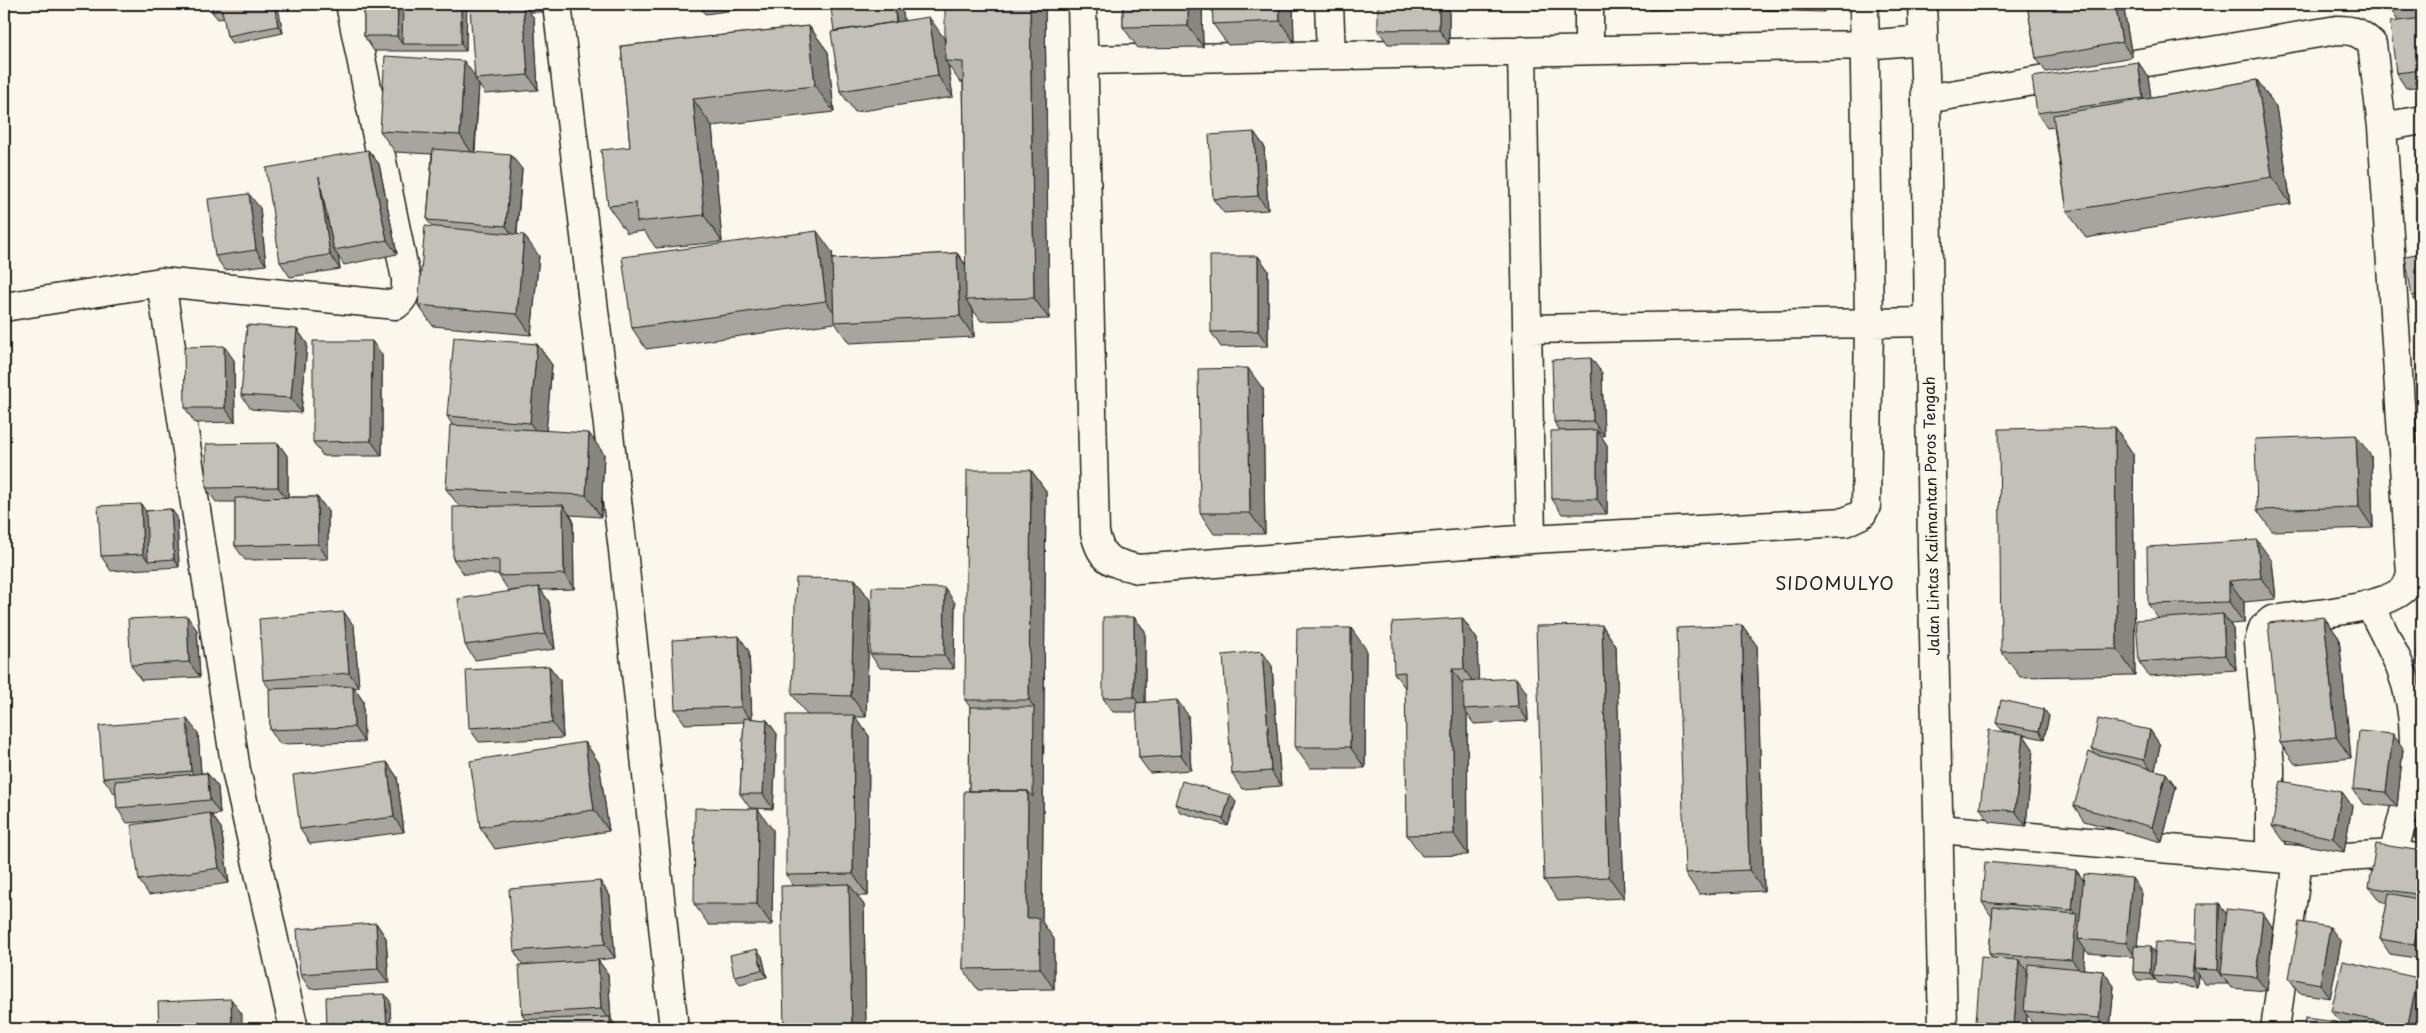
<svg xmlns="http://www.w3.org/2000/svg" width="2426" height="1033" viewBox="0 0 2426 1033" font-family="'Playpen Sans',sans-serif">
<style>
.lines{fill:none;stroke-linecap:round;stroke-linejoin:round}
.street-casing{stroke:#1c1c1c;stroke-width:31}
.highway-casing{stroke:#1c1c1c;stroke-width:31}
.street{stroke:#fbf7ec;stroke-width:28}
.highway{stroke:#fbf7ec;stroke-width:28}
.wall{fill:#a8a59e;stroke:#1c1c1c}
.shaded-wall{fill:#888681;stroke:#1c1c1c}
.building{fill:#c3c0b8;stroke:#1c1c1c}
.labels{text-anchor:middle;stroke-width:4;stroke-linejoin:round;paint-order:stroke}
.street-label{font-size:15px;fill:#1c1c1c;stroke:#fbf7ec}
.quarter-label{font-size:18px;letter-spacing:1px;fill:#1c1c1c;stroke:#fbf7ec}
</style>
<rect width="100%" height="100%" fill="#fbf7ec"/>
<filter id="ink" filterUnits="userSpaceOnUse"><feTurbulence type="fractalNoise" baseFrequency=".02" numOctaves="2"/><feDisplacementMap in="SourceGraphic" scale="10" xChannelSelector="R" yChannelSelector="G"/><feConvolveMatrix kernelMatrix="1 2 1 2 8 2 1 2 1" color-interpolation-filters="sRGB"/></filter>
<g filter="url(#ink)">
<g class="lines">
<g class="street-casing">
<path id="street" d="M557,4L623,550L674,1029
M1082,4L1095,533C1102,562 1111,562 1138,569L1531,539L1845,522L1862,514L1866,506L1869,324L1864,4
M1329,4L1331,55
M1589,4V50
M1522,51L1531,539
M1084,60L1864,45L1923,40
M1926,99L2337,30C2353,30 2360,32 2372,44L2382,127L2411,574C2409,579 2408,584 2405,588C2384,610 2303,615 2272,620L2263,628L2259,642L2270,767V857
M2382,127L2422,120
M161,282L236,770L294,1029
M4,307L161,282L396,305C406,297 406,291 406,279L350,4
M1528,329L1928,322
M2370,605C2380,626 2391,646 2400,667C2426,732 2411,790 2393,854
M1939,829L2298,860L2393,854L2422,859
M2275,1029L2298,860"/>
</g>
<g class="highway-casing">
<path id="highway" d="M1922,4L1926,99L1932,549L1943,1029"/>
</g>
<use href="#street" class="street"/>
<use href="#highway" class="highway"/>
</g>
<path class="wall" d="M211,4H279V6H277L283,33L232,44L227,36L224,18L218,19L212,12Z
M364,4H466V51H374L364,36Z
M472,4H543V12H529L534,18L538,90L485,94L479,85L475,152L522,169L517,234L539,256L531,335L433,326L418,305L432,226L427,220L432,154L395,152L380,131L475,76V7Z
M698,4H779L705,14Z
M1123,4H1202L1203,47L1138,48L1123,27Z
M1293,4L1294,42L1228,45L1213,24Z
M1449,4V44H1388L1378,30Z
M1646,4H1692V8L1650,10Z
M1757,4H1824V12L1761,10Z
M2027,4H2123L2132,57L2046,72L2036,58Z
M2388,4H2422V86L2406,88L2396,73L2398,21L2389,7Z
M1045,8L1049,319L981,321L973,310L974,337L849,343L835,323L646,349L632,328L832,252L833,259L957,253L966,265L963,82H960L948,65L953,97L855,112L840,91L903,13L904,21L944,38L945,46Z
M809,26L828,52L834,112L712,126L722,242L656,248L644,231L627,233L608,206L630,147L621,46Z
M2138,62L2148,76L2151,98L2257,80L2276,107L2291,204L2086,238L2067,211L2054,127L2047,128L2037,113Z
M1254,132L1264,146L1268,210L1224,213L1213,199Z
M368,150L379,164L397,254L344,265L338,256L340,269L290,277L280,262Z
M260,208L266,265L225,270L215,256Z
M2422,253V311L2412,296Z
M1258,256L1268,270V346L1221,347L1211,332Z
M297,329L307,344L301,413L251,409L241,395Z
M537,344L552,365L546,430L604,454L601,517L570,515L573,520L574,589L541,590L549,602L555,649L475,660L465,645L517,590L509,591L499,576V574H464L453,559L459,506L446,489L453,426L447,416Z
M382,355V456H323L313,442Z
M234,360L235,422L195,423L185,408Z
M1602,373L1604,436H1601L1607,445V514H1562L1552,499L1560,431L1554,422Z
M1263,389L1265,534H1214L1200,513Z
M2115,427L2133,454L2135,675L2020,677L2001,651Z
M278,443L288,457V497H317L328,511V559L245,560L235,546V502H216L206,488Z
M2371,456L2373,528L2272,531L2257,510Z
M1031,470L1046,491L1042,922L1054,939V989L978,990L963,969L969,791L970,707L965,700Z
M171,509L177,517L179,567L111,571L101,556L146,511Z
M2272,561L2276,599L2244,602V623L2230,624L2233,629L2236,670L2149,676L2139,662L2158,618L2148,604Z
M855,579L870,600L866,717H855L869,736L868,896H857L864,905L866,1029H784L793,885L786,875L807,715L792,694Z
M955,603L954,669L880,668L870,654Z
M1134,617L1145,631V702L1188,715L1191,770L1150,773L1139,758L1137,712H1113L1103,698Z
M2324,617L2339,638L2351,758L2295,764L2280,743Z
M1462,618L1477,639L1478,680L1527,693L1528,721L1474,724L1467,714L1468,855L1422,856L1407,835L1406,689L1394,673Z
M1602,625L1616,646L1624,898L1558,901L1544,880Z
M1742,625L1757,646L1764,891L1699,894L1685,873Z
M354,626L359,687L354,688L363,701L364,742L280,744L270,730V689L263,680Z
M197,630L200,677L141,680L131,665Z
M1366,649L1365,768H1310L1295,747Z
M749,651L752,719L767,720L777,734L773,809L750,808L740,794L744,722L685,724L675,709Z
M549,666L560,680L563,738L479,742L469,728Z
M1272,666L1281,786L1242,789L1232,774Z
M2049,716L2044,739L2024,735L2033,749L2026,826L1990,822L1980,808L2016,733L2002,730L1996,723Z
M2150,730L2160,745L2155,770L2166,773L2176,787L2162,842L2084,821L2074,806L2095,754L2092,749Z
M198,733L201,773H207L218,787L220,814L212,815L221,828L229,883L149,895L139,880L174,819L127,823L117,808L116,793H114L103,778Z
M2422,741V793L2416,784Z
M585,742L599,763L609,831L495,849L480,827Z
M2403,749L2397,807L2363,804L2353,789Z
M387,762L397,777L404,832L310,844L300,829Z
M2342,792L2352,806L2344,852L2283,841L2272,826Z
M1236,802L1228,826L1180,812L1175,804Z
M2422,810V848L2414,837Z
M773,830L772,925H709L694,904Z
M2422,851V974L2419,970L2422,959L2390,954L2380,939L2387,903L2380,901L2369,887Z
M2076,870L2083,880L2142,893L2137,945L2155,952L2195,944L2219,904L2226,914L2263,913L2273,928L2267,991L2231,988L2228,984H2205L2198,975L2197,986L2158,983L2155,979V980H2138L2133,972L2134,957L2088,953L2085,949L2083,969L2103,971L2114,986L2110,1029H2068L2034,1026L2027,1015L2025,1029H1981L1976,1022L1992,958L1989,954L1992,917L1982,902Z
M600,881L610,896L615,958L598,960L608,974L611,1019L618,1029H507L525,1019L522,1014L523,965L514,951Z
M376,923L386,938L389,983L310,989L300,974Z
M2341,942L2330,998L2299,993L2289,978Z
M762,956L767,977L740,984L734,976Z
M2418,978L2422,983V1029H2359L2342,1025L2331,1011Z"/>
<path class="shaded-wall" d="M274,4H276L278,7L283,33L278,26Z
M398,4H408L402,44L397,36Z
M461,4H467L466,51L461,44Z
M523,4L534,18L538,90L528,75Z
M537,4H543V12Z
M894,4H896L903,13L907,38L897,24Z
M1030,4H1042L1045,8L1049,319L1034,298Z
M1188,4H1202L1203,47L1188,26Z
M1279,4H1293L1294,42L1280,21Z
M1439,4H1449V44L1439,29Z
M1818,4H1824V12Z
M2115,4H2123L2132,57L2122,42Z
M929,17L944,38L948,61H945L948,65L953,97L938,76Z
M809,26L828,52L834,112L815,86Z
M464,61L477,79H475L479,85L474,156L460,135Z
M2138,62L2148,76L2153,112L2143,98Z
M2257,80L2276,107L2291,204L2272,177Z
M693,99L712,126L722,242L704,215Z
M1254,132L1264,146L1268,210L1258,196Z
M368,150L379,164L397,254L387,240Z
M511,155L522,169L516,240L506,226Z
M319,177L334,250L338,256L340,269L330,255Z
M249,194L260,208L266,265L256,250Z
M817,231L832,252L841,322L826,301Z
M524,235L539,256L531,335L517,314Z
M957,253L972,274L966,300L973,310L974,337L960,316Z
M1258,256L1268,270V346L1258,331Z
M297,329L307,344L301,413L291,398Z
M372,341L382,355V456L371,441Z
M537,344L552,365L545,444L530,423Z
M224,346L234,360L235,422L225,408Z
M1591,358L1602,373L1604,436L1593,421Z
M1248,368L1263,389L1265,534L1250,513Z
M2115,427L2133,454L2135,675L2117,649Z
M1597,430L1607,445V514L1597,499Z
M589,433L604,454L601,517L586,495Z
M2356,435L2371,456L2373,528L2359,507Z
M278,443L288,457V501L278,487Z
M1031,470L1046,491L1042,922L1054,939V989L1040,968L1027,918L1028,791L1034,707L1029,700Z
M317,497L328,511V559L318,544Z
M141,504L151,519L148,561L143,554Z
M563,505L573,520L574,589L564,574Z
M171,509L177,517L179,567L174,559Z
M2257,540L2272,561L2276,599L2261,578Z
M855,579L870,600L866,717L851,696Z
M2229,581L2244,602V623L2229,602Z
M539,587L549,602L555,649L545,634Z
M945,588L955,603L954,669L944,655Z
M344,612L354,626L359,687L349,673Z
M2223,614L2233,629L2236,670L2225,655Z
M187,616L197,630L200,677L189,662Z
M1134,617L1145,631V712L1134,697Z
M2324,617L2339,638L2351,758L2336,737Z
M1462,618L1477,639L1479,690L1464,669Z
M1602,625L1616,646L1624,898L1609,877Z
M1742,625L1757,646L1764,891L1749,870Z
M1351,628L1366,649L1365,768L1350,747Z
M739,636L749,651L752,721L741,707Z
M1262,651L1272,666L1281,786L1271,771Z
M549,666L560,680L563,738L552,723Z
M1452,669L1467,690L1464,709L1467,714L1468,855L1454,834Z
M1516,678L1527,693L1528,721L1518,706Z
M353,686L363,701L364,742L354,727Z
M1177,700L1188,715L1191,770L1181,755Z
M2044,709L2049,716L2044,739L2039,731Z
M854,715L869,736L868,896L853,874Z
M187,719L198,733L202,786L191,771Z
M767,720L777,734L773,809L763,794Z
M2150,730L2160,745L2154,775L2144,760Z
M2023,734L2033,749L2026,826L2015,811Z
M2393,734L2403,749L2397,807L2386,792Z
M585,742L599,763L609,831L594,810Z
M387,762L397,777L404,832L394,817Z
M207,773L218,787L220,814L210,800Z
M2166,773L2176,787L2162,842L2152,827Z
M2342,792L2352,806L2344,852L2333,838Z
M1230,795L1236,802L1228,826L1223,819Z
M758,809L773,830L772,925L757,904Z
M210,813L221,828L229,883L219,868Z
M2076,870L2086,884L2078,939L2085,949L2083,975L2072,960L2076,916L2072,910Z
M2132,878L2142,893L2136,958L2126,943Z
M600,881L610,896L615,958L605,944Z
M849,884L864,905L866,1029H852Z
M2422,902V957L2414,945Z
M2219,904L2230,919L2221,974L2228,984L2218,970Z
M2263,913L2273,928L2267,991L2256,977Z
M376,923L386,938L389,983L378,969Z
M2330,927L2341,942L2330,998L2320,984Z
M2195,944L2194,969L2198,975L2197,986L2192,978Z
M2151,946L2156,954L2153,975L2155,979V980L2150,973Z
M757,949L762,956L767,977L762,970Z
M598,960L608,974L611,1019L618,1029H610V1021L601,1009Z
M2019,960L2030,975L2024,1011L2027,1015L2025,1029H2018L2014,1025Z
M2103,971L2114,986L2110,1029H2107L2099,1018Z
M2418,978L2422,983V1022L2421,1029H2409L2407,1028Z
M385,994L390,1001L391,1029H387Z
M231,999L242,1014V1029H232Z
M2336,1022L2341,1029H2335Z"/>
<path class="building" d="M211,4H274L278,26L227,36L222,10L212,12Z
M364,4H398L397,36H364Z
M403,4H461V44H402Z
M523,4L528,75L475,79L470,8Z
M858,4H894L896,22L834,31L831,8Z
M945,4H1030L1034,298L966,300L963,62L945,61Z
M1123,4H1188V26L1123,27Z
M1212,4H1279L1280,21L1213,24Z
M1378,4H1439V29L1378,30Z
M2027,4H2115L2122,42L2036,58Z
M2388,4H2412L2389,7Z
M929,17L938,76L840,91L831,32Z
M2422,18V70L2396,73L2390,22Z
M809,26L815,86L693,99L704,215L637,222L636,203L608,206L601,150L630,147L621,46Z
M385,56L464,61L460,135L380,131Z
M2138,62L2143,98L2037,113L2032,77Z
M2257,80L2272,177L2067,211L2053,115Z
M1254,132L1258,196L1213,199L1209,135Z
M433,149L511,155L506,226L427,220Z
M368,150L387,240L334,250L319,177L330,255L280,262L266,168Z
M2422,186V214L2414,188Z
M249,194L256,250L215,256L208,199Z
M425,226L524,235L517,314L418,305Z
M817,231L826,301L632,328L622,257Z
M957,253L960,316L834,322L832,259Z
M2422,253V294L2412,296L2405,256Z
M1210,256H1258V331L1211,332Z
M247,325L297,329L291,398L241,395Z
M454,337L537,344L530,423L447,416Z
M313,341H372L371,441L313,442Z
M224,346L225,408H185L184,347Z
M1591,358L1593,421L1554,422L1552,360Z
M1248,368L1250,513H1200L1198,369Z
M450,425L589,433L586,495L446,489Z
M2115,427L2117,649L2001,651L1999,429Z
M1597,430V499H1552L1551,431Z
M2356,435L2359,507L2257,510L2255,439Z
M278,443V487L206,488V444Z
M967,470H1031L1029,700H965Z
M317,497L318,544L235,546V498Z
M141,504L143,554L101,556L98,506Z
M563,505L564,574L499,576V560L453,559V507Z
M171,509L174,559L148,561L146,511Z
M2257,540L2261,578L2229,581V602L2148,604L2147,547Z
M796,578L855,579L851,696L792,694Z
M539,587L545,634L465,645L458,599Z
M872,587L945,588L944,655L870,654Z
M344,612L349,673L263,680L259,619Z
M2223,614L2225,655L2139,662L2136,620Z
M187,616L189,662L131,665L128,619Z
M1103,617H1134V697L1103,698Z
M2324,617L2336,737L2280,743L2268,623Z
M1462,618L1464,669H1452L1454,834L1407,835L1405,672L1394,673L1392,622Z
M1602,625L1609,877L1544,880L1536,626Z
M1742,625L1749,870L1685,873L1677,628Z
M1297,628H1351L1350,747H1295Z
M739,636L741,707L675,709L672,640Z
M2417,650H2422V693H2419Z
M1262,651L1271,771L1232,774L1223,655Z
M549,666L552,723L469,728L466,670Z
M1516,678L1518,706L1464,709L1463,681Z
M353,686L354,727L270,730L269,689Z
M1177,700L1181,755L1139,758L1136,703Z
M2001,700L2044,709L2039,731L1996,723Z
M970,707H1034L1033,797L1028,791H969Z
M786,715H854L853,874L786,875Z
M744,718L767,720L763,794H740Z
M187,719L191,771L103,778L99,726Z
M2098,719L2150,730L2144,760L2092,749Z
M1989,730L2023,734L2015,811L1980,808Z
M2359,731L2393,734L2386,792L2353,789Z
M2422,741V785L2416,784Z
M585,742L594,810L480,827L470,761Z
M2089,752L2166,773L2152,827L2074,806Z
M387,762L394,817L300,829L293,775Z
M207,773L210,800L117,808L115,781Z
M1182,781L1230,795L1223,819L1175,804Z
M2281,781L2342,792L2333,838L2272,826Z
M964,791H1028L1027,918H1039L1040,968L963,969Z
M695,808L758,809L757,904H694Z
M2422,810V839L2414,837Z
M210,813L219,868L139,880L131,825Z
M2376,844L2422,851V895L2369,887Z
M1985,862L2076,870L2072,910L1982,902Z
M2084,874L2132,878L2126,943L2078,939Z
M600,881L605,944L514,951L509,889Z
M849,884L852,1029H784L781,886Z
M2389,893L2422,900L2414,945L2380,939Z
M2196,904H2219L2218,970L2194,969Z
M1993,907L2077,914L2072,960L1989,954Z
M2227,909L2263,913L2256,977L2221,974Z
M2299,922L2330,927L2320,984L2289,978Z
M376,923L378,969L300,974L297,929Z
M2156,942L2195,944L2192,978L2153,975Z
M2134,945L2151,946L2150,973L2133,972Z
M757,949L762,970L734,976L730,955Z
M1981,957L2019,960L2014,1025L1976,1022Z
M2422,957V971L2419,970Z
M598,960L601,1009L522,1014L519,965Z
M2343,961L2418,978L2407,1028L2331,1011Z
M2028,964L2103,971L2099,1018L2024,1011Z
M385,994L387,1029H327L326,997Z
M231,999L232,1029H159L158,1002Z
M610,1017V1029H507V1020Z
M2421,1017L2422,1018V1029H2418Z
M2305,1018L2336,1022L2335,1029H2304Z
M1865,1024V1029H1765V1028Z"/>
</g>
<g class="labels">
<g class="street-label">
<text transform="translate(1932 516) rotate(-91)" y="5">Jalan Lintas Kalimantan Poros Tengah</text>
</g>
<g class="quarter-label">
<text x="1835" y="590">SIDOMULYO</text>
</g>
</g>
<rect width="2426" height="1033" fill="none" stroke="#fbf7ec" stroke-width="20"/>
<rect x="10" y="10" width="2406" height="1013" fill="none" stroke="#1c1c1c" stroke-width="2" filter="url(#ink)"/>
</svg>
